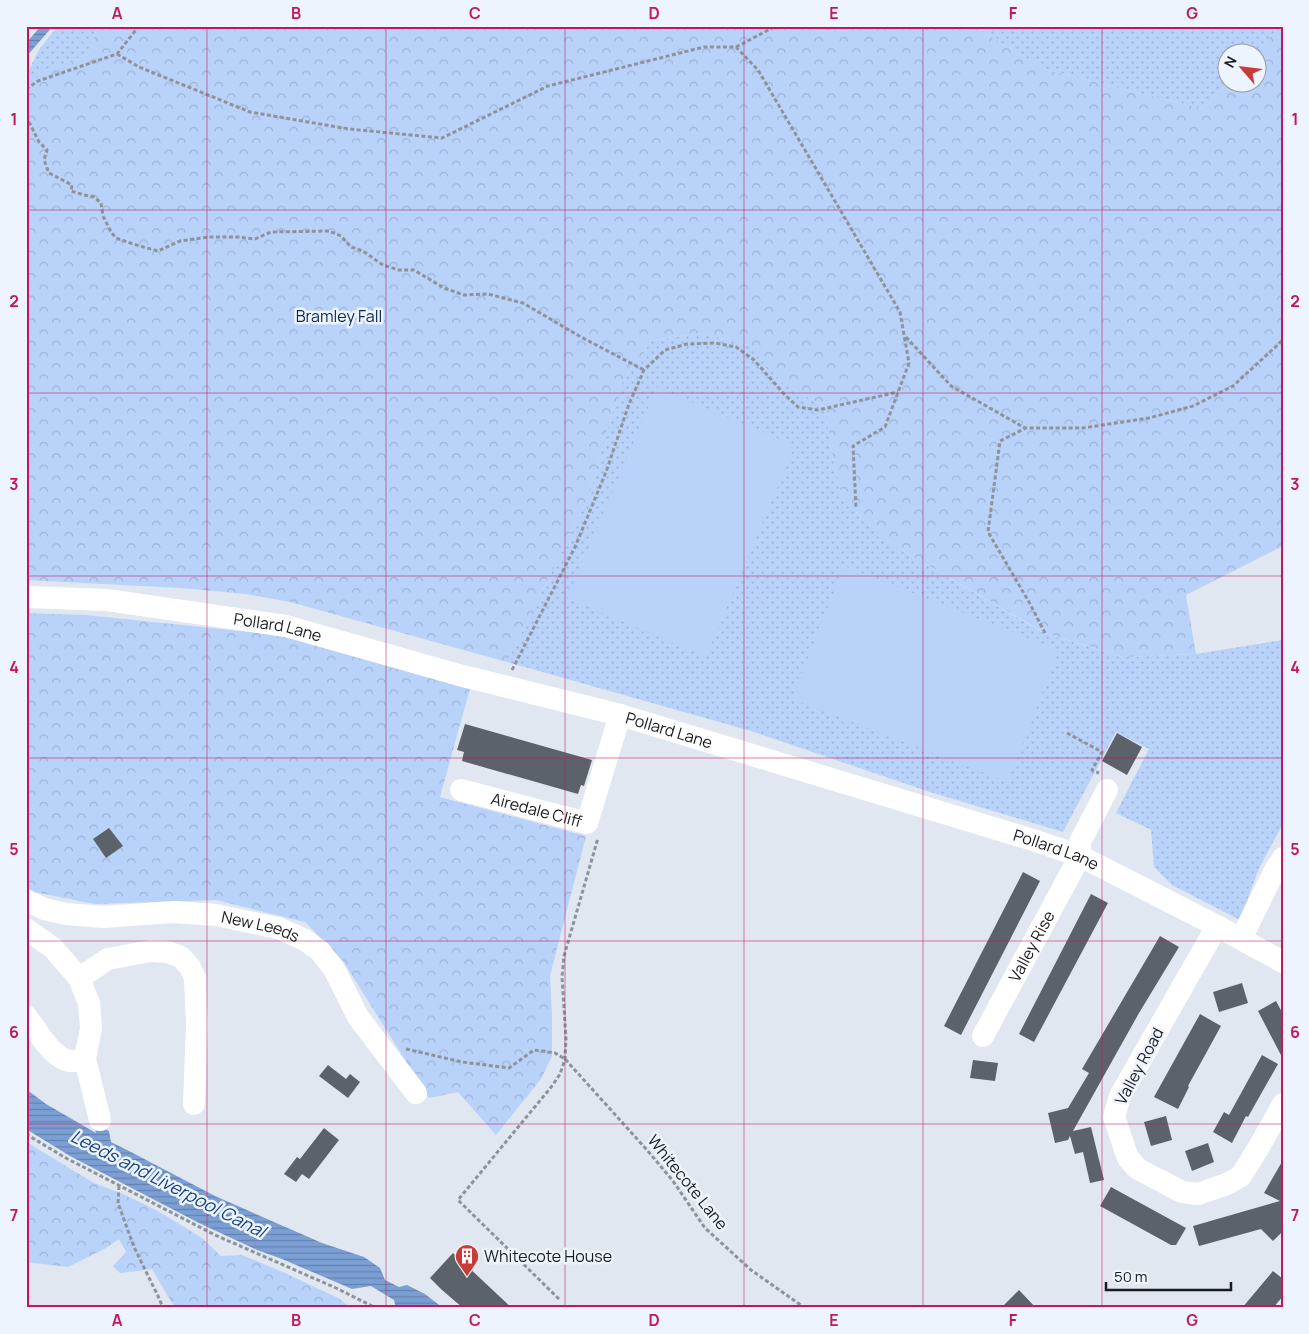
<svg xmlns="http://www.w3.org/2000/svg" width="1309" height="1334" viewBox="0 0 1309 1334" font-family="Manrope,sans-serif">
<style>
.green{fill:url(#green-dots)}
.forest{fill:url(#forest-crowns)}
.pitch{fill:#b8d2fa}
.water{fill:url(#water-rules)}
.building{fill:#5c626a}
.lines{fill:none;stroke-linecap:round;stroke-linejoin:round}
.path{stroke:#8e939a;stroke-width:3;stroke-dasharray:4 2.5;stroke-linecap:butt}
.minor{stroke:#fff;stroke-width:22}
.grid{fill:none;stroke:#c2185b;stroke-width:1;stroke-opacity:0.55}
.labels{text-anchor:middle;stroke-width:5;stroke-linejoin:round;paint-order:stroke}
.park-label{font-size:16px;fill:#072859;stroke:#eef4fd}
.street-label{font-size:16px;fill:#191b1e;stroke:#eef4fd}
.poi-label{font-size:16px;fill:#191b1e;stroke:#eef4fd;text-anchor:start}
.water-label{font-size:18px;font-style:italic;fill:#184485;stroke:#eef4fd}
.neatline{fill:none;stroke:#c2185b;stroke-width:2}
.grid-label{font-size:16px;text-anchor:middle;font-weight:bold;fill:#c2185b}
</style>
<defs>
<pattern id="green-dots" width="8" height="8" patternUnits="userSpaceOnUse" patternTransform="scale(1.25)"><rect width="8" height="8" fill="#b8d2fa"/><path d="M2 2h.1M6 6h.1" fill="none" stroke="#9eb4d6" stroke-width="1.8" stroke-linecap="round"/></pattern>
<pattern id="forest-crowns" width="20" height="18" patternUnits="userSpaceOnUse" patternTransform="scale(1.25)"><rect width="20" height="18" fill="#b8d2fa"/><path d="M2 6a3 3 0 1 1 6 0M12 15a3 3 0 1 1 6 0" fill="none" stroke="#9eb4d6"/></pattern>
<pattern id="water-rules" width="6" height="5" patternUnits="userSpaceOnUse" patternTransform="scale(1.25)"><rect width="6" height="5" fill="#7b9fd5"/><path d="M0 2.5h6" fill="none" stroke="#6481ac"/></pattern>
</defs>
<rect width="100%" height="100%" fill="#e0e7f0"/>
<path class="green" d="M58,26H98L88,54L43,72L26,88V76L40,48Z
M973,26H1280L1256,52H1226V82L1228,83L1203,109L1047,70Z
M701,333L748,345L784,384L827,408L829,440L843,501L896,547L1044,633L1123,657L1196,654L1283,640V824L1259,868L1240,920L1172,885L1154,867L1151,830L1116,813L1149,749L1116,732L1063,832L930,792L751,731L507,662L589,496L603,443L622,383L652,340Z"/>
<path class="forest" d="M98,26H973L1047,70L1203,109L1228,83L1256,82V52L1280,26H1283V546L1186,595L1196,654L1123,657L1045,633L896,547L843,501L829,440L827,408L784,384L748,345L701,333L652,340L622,383L603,443L589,496L507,662L290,602L246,594L181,588L26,580V88L43,72L88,54Z
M26,613L86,615L278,635L471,685L440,797L586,836L550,976L552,1018V1056L541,1079L496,1135L458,1092L429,1098L343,961L305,922L216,900L95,904L29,891L26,889V787L29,781L26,774Z
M28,1143L94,1183L123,1194L158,1211L202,1238L221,1256L242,1255L285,1273L338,1298L352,1308H175L152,1269L120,1273L113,1266L126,1252L119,1239L106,1248L68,1267L26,1262V1146Z"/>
<path class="pitch" d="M657,387L795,446L706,657L567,598Z
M844,566L1059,650L1008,782L792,699Z"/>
<path class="water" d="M41,26H53L26,57V43Z
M26,1089L46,1104L96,1133L94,1123L109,1131L111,1142L129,1151L215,1196L322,1243L364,1257L380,1268L385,1280L399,1287L407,1285L425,1294L443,1308H396L394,1300L371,1286L352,1289L282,1259L257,1250L199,1223L70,1156L26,1129Z"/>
<path class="building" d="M465,724L592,760L584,786L581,785L578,794L462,761L464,752L457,750Z
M1117,733L1142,747L1127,775L1102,761Z
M109,828L123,846L106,858L93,839Z
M1023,872L1040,881L961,1035L944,1026Z
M1091,894L1108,903L1034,1042L1019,1034Z
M1160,936L1179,947L1139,1013L1073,1131L1091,1127L1104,1180L1090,1183L1083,1152L1075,1154L1070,1136L1068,1140L1055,1143L1048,1113L1068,1108L1089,1073L1082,1069Z
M1242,983L1248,1003L1219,1012L1213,992Z
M1276,1001L1283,1014V1059L1258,1011Z
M1200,1014L1221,1026L1188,1086L1189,1087L1178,1109L1154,1097Z
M1262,1055L1278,1064L1248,1117L1246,1116L1232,1143L1213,1132L1224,1112L1229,1115Z
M973,1060L998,1063L995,1081L970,1078Z
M328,1065L346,1079L350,1074L360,1082L348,1098L319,1076Z
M1166,1116L1172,1140L1151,1146L1144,1122Z
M324,1128L339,1140L309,1179L302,1174L296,1182L284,1174L297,1157L300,1159Z
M1208,1143L1214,1162L1192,1171L1185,1151Z
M1283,1160V1231L1273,1241L1261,1229L1199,1246L1193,1226L1280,1201L1264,1193Z
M1111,1187L1186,1228L1176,1245H1171L1100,1206Z
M453,1253L466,1265L512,1308H463L442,1290L430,1278Z
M1273,1271L1283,1279V1296L1273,1308H1242Z
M1019,1290L1036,1308H1001Z"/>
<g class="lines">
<path class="path" d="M26,28L28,26
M736,47L776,26
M117,54L139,67L250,112L349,129L442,138L548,86L704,47H736L758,70L900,312L909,363L885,427L853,446L856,508
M26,89L38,81L117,54L139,26
M26,116L39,142L47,150L44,160L49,173L72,185L71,191L84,195L94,197L101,203L103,216L111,232L116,238L133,244L158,251L180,241L209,237H238L255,239L271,232L329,231L341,236L351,247L363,251L383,265L399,270H414L444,288L464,295L488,294L523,303L581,337L644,370
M906,337L951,386L1025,428
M1045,633L1029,602L988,532L1000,441L1026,428H1083L1149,418L1193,406L1233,386L1283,340
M512,670L575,547L606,472L629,404L644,370L665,350L687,344L715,343L736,347L754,360L784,394L798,407L818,410L898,392
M1067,733L1102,752L1092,770L1099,773
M406,1049L462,1062L509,1068L534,1050L555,1053L565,1059L647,1150L673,1181L705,1228L751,1270L805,1308
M26,1134L64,1157L215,1235L336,1288L376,1308
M119,1186L118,1203L134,1247L158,1296L163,1308
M559,1299L458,1200L552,1086L560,1074L565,1059L566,1039L562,977L564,956L598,838"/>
<g class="minor">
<path id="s1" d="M26,597L107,600L286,626L459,675L620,715L1033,840L1080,856L1217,926L1283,962"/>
<path id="s2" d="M461,790L587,823L620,715"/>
<path id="s3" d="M26,900L44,909L66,914L103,917L174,912L216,915L278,928L305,940L320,951L334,969L358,1017L416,1093"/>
<path d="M1217,926L1120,1096L1114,1117L1128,1158L1138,1169L1182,1192L1198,1194L1227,1184L1241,1176L1259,1147L1283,1104"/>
<path d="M26,929L53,948L79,978L89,1003L91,1028L85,1059L100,1120"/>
<path d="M1241,939L1275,870L1283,858"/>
<path d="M79,978L108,959L150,951L168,952L181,957L190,967L195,978L197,1025L194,1104"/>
<path d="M26,1016C37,1030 51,1057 69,1061C74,1062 80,1060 85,1059"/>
<path id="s4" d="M983,1036L1080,856V842L1107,790"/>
</g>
</g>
<path class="grid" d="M207,26V1308M386,26V1308M565,26V1308M744,26V1308M923,26V1308M1102,26V1308M26,210H1283M26,393H1283M26,576H1283M26,758H1283M26,941H1283M26,1124H1283"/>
<defs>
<g id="building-pin" transform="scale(1.25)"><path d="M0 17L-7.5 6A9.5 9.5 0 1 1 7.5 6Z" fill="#c93b36" stroke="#eef4fd"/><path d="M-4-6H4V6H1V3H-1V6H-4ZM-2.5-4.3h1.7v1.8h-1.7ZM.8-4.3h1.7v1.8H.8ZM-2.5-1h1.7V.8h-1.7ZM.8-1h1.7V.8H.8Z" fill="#fff"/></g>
</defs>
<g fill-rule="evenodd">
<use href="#building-pin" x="467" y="1256"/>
</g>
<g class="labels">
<g class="park-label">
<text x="339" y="322">Bramley Fall</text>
</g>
<g class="street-label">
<text dy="6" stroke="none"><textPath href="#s1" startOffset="254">Pollard Lane</textPath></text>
<text dy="6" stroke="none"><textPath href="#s1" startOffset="659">Pollard Lane</textPath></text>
<text dy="6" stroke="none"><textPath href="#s2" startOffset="78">Airedale Cliff</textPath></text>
<text dy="6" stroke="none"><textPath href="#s1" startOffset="1064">Pollard Lane</textPath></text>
<text dy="6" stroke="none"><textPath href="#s3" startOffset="239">New Leeds</textPath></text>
<text dy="6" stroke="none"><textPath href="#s4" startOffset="102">Valley Rise</textPath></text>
<text transform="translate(1139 1066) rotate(-62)" y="6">Valley Road</text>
<text transform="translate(688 1182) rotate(51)" y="6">Whitecote Lane</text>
</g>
<g class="poi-label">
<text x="484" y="1262">Whitecote House</text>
</g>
<g class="water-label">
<text transform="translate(168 1184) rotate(27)" y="6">Leeds and Liverpool Canal</text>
</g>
</g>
<rect width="1309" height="1334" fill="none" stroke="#eef4fd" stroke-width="55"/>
<g transform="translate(1242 68) rotate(298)"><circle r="24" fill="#eef4fd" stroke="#999da4"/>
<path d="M0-4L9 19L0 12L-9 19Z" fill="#c93b36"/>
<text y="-8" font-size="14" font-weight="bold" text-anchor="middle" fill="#191b1e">N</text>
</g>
<path d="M1106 1282v8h125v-8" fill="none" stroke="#191b1e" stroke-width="2.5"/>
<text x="1114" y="1282" font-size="15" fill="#191b1e" stroke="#eef4fd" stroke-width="4" paint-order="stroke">50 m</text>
<rect x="28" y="28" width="1254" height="1278" class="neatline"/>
<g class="grid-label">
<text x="117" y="19">A</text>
<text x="296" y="19">B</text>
<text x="475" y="19">C</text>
<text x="654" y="19">D</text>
<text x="834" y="19">E</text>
<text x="1013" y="19">F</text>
<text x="1192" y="19">G</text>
<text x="14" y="125">1</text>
<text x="1295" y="125">1</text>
<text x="14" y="307">2</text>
<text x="1295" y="307">2</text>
<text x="14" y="490">3</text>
<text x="1295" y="490">3</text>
<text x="14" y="673">4</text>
<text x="1295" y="673">4</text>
<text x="14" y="855">5</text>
<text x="1295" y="855">5</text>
<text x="14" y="1038">6</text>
<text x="1295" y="1038">6</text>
<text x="14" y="1221">7</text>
<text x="1295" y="1221">7</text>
<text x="117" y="1326">A</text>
<text x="296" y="1326">B</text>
<text x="475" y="1326">C</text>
<text x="654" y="1326">D</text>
<text x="834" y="1326">E</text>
<text x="1013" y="1326">F</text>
<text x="1192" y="1326">G</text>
</g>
</svg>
